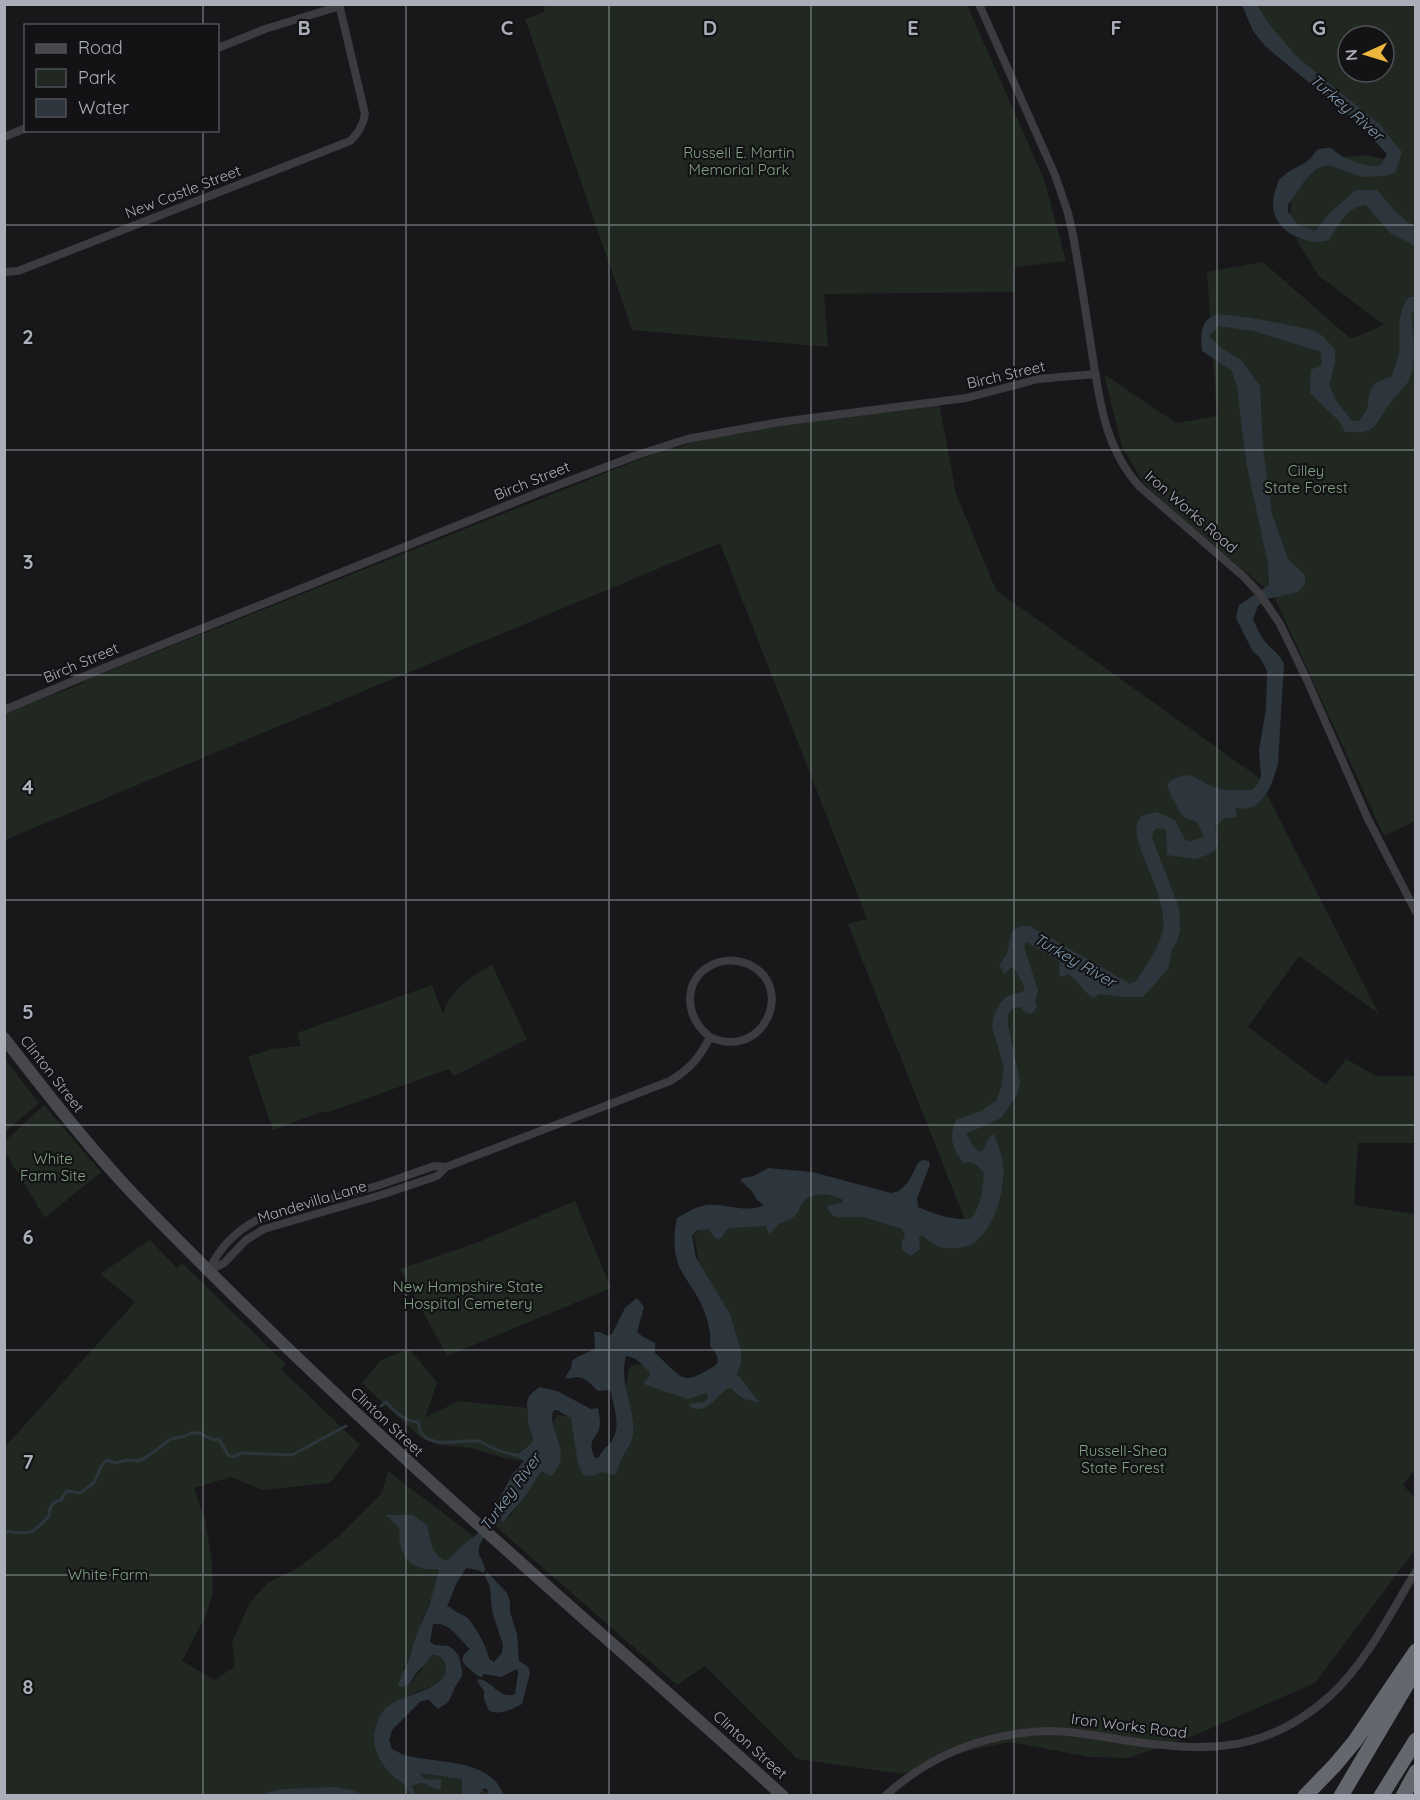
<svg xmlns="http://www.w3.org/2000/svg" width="1420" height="1800" viewBox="0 0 1420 1800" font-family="Quicksand,sans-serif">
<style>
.green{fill:#202821;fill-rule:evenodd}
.water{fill:#2e363d}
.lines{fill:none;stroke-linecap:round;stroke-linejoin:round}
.stream{stroke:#2e363d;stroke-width:3}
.minor{stroke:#3b3b40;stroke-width:8}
.secondary{stroke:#47484e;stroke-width:12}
.motorway{stroke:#65676f;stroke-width:15}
.grid{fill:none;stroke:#aaaeb9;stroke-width:1.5;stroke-opacity:0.55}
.labels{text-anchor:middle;stroke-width:4.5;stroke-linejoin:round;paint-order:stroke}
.park-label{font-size:15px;fill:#82a385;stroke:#131315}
.street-label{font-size:15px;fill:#aaaeb9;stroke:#131315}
.water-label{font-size:16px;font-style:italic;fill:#829bb3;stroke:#131315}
.grid-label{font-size:20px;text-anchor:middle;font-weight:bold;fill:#aaaeb9;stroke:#131315;stroke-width:4.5;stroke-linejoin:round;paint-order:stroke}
</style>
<rect width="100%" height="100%" fill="#18181a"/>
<path class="green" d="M545,5H967L1044,179L1066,261L1015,267V292L824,294L828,347L632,330L525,19L544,12Z
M1256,5H1415V821L1384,836L1273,594L1193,529L1144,484L1122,446L1104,374L1176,423L1217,416L1207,272L1263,262L1351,339L1384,325L1318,275L1296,239L1311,237L1289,224L1292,192L1308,169L1333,158L1365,155L1399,162L1271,31ZM1348,36H1384V72H1348Z
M939,403L956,494L996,590L1258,777L1379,1014L1299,956L1248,1027L1326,1085L1346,1059L1376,1076H1415V1143H1358L1354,1205L1415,1214L1416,1468L1403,1485L1415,1498V1550L1315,1683L1193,1736L1128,1758L1090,1757L1010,1742L971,1750L903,1774L797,1759L705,1666L677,1685L494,1525L496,1523L511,1516L550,1450L552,1424L557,1415L568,1416L573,1419L577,1449L599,1460L610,1451L617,1429L629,1370L632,1365L646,1364L662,1381L713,1384L731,1325L699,1263L694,1235L701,1228L808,1191L849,1196L967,1225L848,924L867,919L720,543L5,840V713L84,683V681L673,446L674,449L694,442L762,428Z
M492,965L527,1039L454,1076L449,1069L326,1113L324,1111L273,1130L248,1057L271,1049L301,1046L297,1033L432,985L443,1014C450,990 470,977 492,965Z
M4,1058L39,1103L5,1132H4Z
M44,1105L101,1172L45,1218L4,1150L5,1141Z
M575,1201L611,1288L447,1356L400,1269L479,1242Z
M150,1240L177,1268L182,1263L286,1364L281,1369L360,1445L330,1483L263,1490L231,1477L194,1488L205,1520L212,1561L213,1592L206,1615L182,1661L215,1680L235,1666L232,1642L250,1602L269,1582L300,1567L340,1535L382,1493L388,1471L475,1537L434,1592L417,1633L409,1659L403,1669L411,1684C417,1673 425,1666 431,1655C436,1655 440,1656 443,1661C457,1686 423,1686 410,1696C399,1705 389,1723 380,1734L395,1777L404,1782L410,1795H5V1447L135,1302L100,1274Z
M409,1349L437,1382L425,1418L459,1401L527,1408L528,1424L533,1437L532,1443L515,1455L524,1461L505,1458L470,1448L439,1445L421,1438L362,1383L381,1360Z
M411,1770L461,1775L478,1788L493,1795H416L412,1786L421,1782L432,1784Z"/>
<path class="water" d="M1242,5H1257L1269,24L1296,56L1379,124L1402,152L1395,173L1384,176L1363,177L1328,165L1317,168L1305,180L1288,205V212L1298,225L1315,231L1332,211L1356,190H1377L1396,212L1415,228V246L1390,233L1366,205C1348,205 1337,227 1329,240C1325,241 1319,242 1315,242C1311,242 1306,240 1302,239C1279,231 1267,212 1276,189C1277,186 1277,183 1279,180C1284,173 1298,167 1306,162C1320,153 1309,148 1331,148C1341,158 1367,169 1381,165L1387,154L1359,124L1265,46L1253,31Z
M1409,297H1415V311L1411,314C1413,334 1417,361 1409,380C1404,389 1394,397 1388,406C1373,429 1375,434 1345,432L1340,422L1310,393L1311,370L1322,364L1321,352L1254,331L1218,326L1210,336L1217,345L1241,360L1260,386L1263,448L1272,514L1288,559L1305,575V584L1298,592L1267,599L1258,606L1253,619C1256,625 1258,632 1262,637C1269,649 1278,651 1284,664L1278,763C1273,784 1262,814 1235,808L1237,815L1235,817L1224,818L1215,827L1218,843L1215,850L1207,855L1195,859L1167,855L1166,830L1158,828L1154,830L1152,838L1179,908L1180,929L1177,942L1172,949L1168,969L1143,997H1126L1099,994L1094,998C1083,993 1079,980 1068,974L1063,977L1059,974L1060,961L1026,942L1024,946L1038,991L1035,1001L1037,1007L1033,1012L1030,1014L1023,1011L1021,1007L1013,1008L1008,1015V1025L1020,1082L1017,1095L1001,1118L966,1134C971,1140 972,1149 981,1152C987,1146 986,1139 993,1134C998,1143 1002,1156 1003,1165C1006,1189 993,1234 970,1245C966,1247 960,1247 956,1248C942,1250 932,1245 922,1235L919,1238L920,1249L911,1256C899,1249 900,1247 905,1234L902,1229L864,1217H838L832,1215L826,1206L842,1203L843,1200C832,1193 812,1191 803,1202C800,1206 799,1211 796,1215C791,1220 784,1221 779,1224C775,1227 774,1231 769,1234L766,1226L730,1228L725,1231L722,1237L718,1240L715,1238L708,1229L697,1230L692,1236L696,1258L730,1314L741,1352V1363L737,1374L759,1402C747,1401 740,1398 732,1389L728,1388C717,1395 703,1420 688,1404L704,1402L708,1398L707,1393L688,1399L646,1385L644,1382L650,1376V1373C645,1366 635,1356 626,1356C618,1383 636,1408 633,1435C632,1445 624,1451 621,1460C619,1464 618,1469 616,1473L614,1475L602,1472L592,1476L583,1475L578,1464L571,1418L557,1410L553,1411C547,1434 575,1450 551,1476L541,1471L526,1495L503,1522L500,1520C492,1529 476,1541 479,1554C481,1559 484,1563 485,1569L484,1573L478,1570L466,1568L456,1584L447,1607H450C456,1613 460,1613 466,1617C474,1623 488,1649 489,1659L494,1662L502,1653L503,1645L492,1611L490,1587L485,1576L487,1572L507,1593L510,1601V1612L517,1634L519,1661L528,1667L530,1673L522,1704C511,1710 500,1715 489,1711L484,1699V1691L477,1681L479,1679C493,1681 499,1700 515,1694L518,1673L517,1669L501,1677L484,1674L482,1677L478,1676C469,1667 453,1662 470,1649C459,1639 449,1621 433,1624L430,1642L435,1645L448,1646L453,1649L459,1656L462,1670V1676L455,1687L450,1699L447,1703L438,1709L429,1700L421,1701L392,1730L389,1740L392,1749L402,1754C435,1765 488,1756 504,1795H489L487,1789L484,1788L479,1795H462V1779L420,1773L423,1778L429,1780L441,1779V1790C426,1788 428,1778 412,1786L416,1795H410C407,1784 401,1783 393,1776C384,1768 374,1752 374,1740C374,1730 378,1717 384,1710C397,1693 460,1690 443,1660C440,1656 436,1655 431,1655C427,1664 424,1665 418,1671C411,1679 412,1686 400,1687L398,1684L409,1659L417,1633L429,1606L439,1571L438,1569C419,1571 403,1563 400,1543C399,1539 400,1533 399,1529C397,1524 390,1519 386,1515H413L427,1525C430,1539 431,1556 447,1561L466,1542L474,1537L494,1515L492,1512L512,1475L524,1461L515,1456L532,1443L533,1437L528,1424L527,1403L529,1396L539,1387L557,1391L591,1409L598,1408C599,1413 600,1419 600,1424C599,1440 585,1437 595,1458L599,1457C602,1450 606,1448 611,1442C622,1429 614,1406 610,1390L598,1391C592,1386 585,1376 576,1377C572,1378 569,1379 565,1378L571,1368L572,1361L577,1357L595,1349L594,1332H599L608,1336L612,1334L625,1308L637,1298L644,1307L637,1332L642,1336L655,1343V1353C684,1379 681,1388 717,1364C719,1356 715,1352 710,1346C712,1324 702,1302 690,1285C685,1277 679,1269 677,1260C673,1246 674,1232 677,1218C686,1213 697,1206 707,1205C725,1203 747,1214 764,1205L757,1200L751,1190L740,1180L743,1178L754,1176L768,1168L812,1172L891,1193L899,1191L909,1181L918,1163L923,1160L929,1161L930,1165L917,1198L918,1207C936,1215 952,1220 971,1219C982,1204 982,1190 984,1173C978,1165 973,1160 963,1163C953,1148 948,1138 956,1120L981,1111L996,1101L1001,1088L1004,1067L992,1027L994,1015L1001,1002L1008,996L1024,991V986L1014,968H1011L1003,975V970L999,966L1007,954L1012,931L1020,926H1030L1130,984L1136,981C1147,964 1160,948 1163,928C1166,902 1148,871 1140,847C1138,840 1135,831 1137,824C1137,822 1140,818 1141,816L1157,812L1175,820L1185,840L1191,841L1204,837L1197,822C1192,820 1187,819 1183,816C1179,812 1168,790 1167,784C1190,767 1193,779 1214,787C1226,792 1240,790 1252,790L1258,784L1261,776L1259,750L1266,709L1267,671L1261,659L1252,650L1236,618L1239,605L1269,585L1268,564L1246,461L1237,387L1232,371L1202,351C1201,338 1199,321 1215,315C1223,312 1304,327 1315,331C1322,334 1330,344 1335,350V363L1329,385L1337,402L1352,421H1359L1367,409L1370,392L1375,383L1392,376C1394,369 1398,360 1399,353C1401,331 1395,316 1409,297Z
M333,1787L351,1790L365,1795H255L285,1789Z"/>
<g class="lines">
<path class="stream" d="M381,1406L386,1402C394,1411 406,1422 418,1422C419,1426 420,1432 423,1435C434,1448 464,1439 478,1441C482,1441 486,1445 490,1447C499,1451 508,1454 517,1455
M4,1531C30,1534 31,1536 49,1516C49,1507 53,1501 62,1500V1497L67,1491L80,1493C84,1490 89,1487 93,1483C99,1475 99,1466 107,1460L116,1463L127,1460L138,1461L145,1458L171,1439L186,1436L191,1433H200L213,1440L219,1439L228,1455L232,1457L242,1453L292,1455L346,1426"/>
<path class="minor" d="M979,4L1055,175L1068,213L1073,235C1079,270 1085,305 1090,340C1099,394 1102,445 1140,487L1243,576L1259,593L1280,624L1307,680L1367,817L1416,912
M218,48L265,29L340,6
M4,137L26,128
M4,272L18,271L350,141C358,133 363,126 365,114L339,4
M4,710L104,668L540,492L637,455L687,439L780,422L966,398L1038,379L1096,374
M209,1271L224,1263L246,1240L264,1229L381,1195L437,1176L446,1167L670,1081C690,1069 700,1057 710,1037C683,1017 682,976 716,963C727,959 738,960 748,964C797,986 763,1062 710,1037
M209,1271C219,1248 237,1230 259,1219L380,1185L434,1166L446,1167
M885,1796C931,1754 988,1732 1050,1731C1074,1731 1099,1736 1122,1740C1205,1752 1265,1755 1331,1695C1366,1663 1391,1612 1416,1571"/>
<path class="secondary" d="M4,1038C42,1087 80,1136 122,1182C171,1235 224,1286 276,1337C440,1496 614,1643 783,1796"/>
<path class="motorway" d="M1305,1796L1335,1765L1355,1741L1416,1651
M1341,1796L1416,1669
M1381,1796L1416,1740
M1403,1796L1416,1772"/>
</g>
<path class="grid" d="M203,4V26M406,4V1796M609,4V1796M811,4V1796M1014,4V1796M1217,4V1796M203,130V1796M4,225H1416M4,450H1416M4,675H1416M4,900H1416M4,1125H1416M4,1350H1416M4,1575H1416"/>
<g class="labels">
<g class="park-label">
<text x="739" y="158">Russell E. Martin<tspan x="739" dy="17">Memorial Park</tspan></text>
<text x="1306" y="476">Cilley<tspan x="1306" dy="17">State Forest</tspan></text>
<text x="53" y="1164">White<tspan x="53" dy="17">Farm Site</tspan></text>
<text x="468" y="1292">New Hampshire State<tspan x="468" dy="17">Hospital Cemetery</tspan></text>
<text x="1123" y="1456">Russell-Shea<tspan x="1123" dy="17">State Forest</tspan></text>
<text x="108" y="1580">White Farm</text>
</g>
<g class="street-label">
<text transform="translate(183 192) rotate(-21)" y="5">New Castle Street</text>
<text transform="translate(1006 375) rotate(-13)" y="5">Birch Street</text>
<text transform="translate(532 481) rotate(-22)" y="5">Birch Street</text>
<text transform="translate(1191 512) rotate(41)" y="5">Iron Works Road</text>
<text transform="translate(81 663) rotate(-23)" y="5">Birch Street</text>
<text transform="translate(52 1074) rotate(52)" y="5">Clinton Street</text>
<text transform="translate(312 1202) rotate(-17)" y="5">Mandevilla Lane</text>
<text transform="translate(387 1422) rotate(43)" y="5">Clinton Street</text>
<text transform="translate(1129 1726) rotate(7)" y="5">Iron Works Road</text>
<text transform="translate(750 1745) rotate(42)" y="5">Clinton Street</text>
</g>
<g class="water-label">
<text transform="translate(1347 107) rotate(41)" y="6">Turkey River</text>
<text transform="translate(1075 960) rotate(30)" y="6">Turkey River</text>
<text transform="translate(510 1492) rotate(-54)" y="6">Turkey River</text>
</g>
</g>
<g class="grid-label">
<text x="304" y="35">B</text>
<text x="507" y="35">C</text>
<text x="710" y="35">D</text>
<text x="913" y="35">E</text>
<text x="1116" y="35">F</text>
<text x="1319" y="35">G</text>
<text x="28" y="344">2</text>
<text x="28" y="569">3</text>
<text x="28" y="794">4</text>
<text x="28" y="1019">5</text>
<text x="28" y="1244">6</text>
<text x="28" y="1469">7</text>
<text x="28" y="1694">8</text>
</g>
<rect width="1420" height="1800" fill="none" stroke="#aaaeb9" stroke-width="12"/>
<rect x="24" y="24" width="195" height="108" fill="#131315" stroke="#4f5157" stroke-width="1.5"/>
<rect x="36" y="44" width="30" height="9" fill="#47484e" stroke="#4f5157" stroke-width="1.5"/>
<text x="78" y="54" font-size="18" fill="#aaaeb9">Road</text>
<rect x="36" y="69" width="30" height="18" fill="#202821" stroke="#4f5157" stroke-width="1.5"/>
<text x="78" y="84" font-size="18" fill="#aaaeb9">Park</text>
<rect x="36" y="99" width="30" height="18" fill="#2e363d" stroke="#4f5157" stroke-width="1.5"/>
<text x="78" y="114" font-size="18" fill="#aaaeb9">Water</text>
<g transform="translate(1366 54) rotate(266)"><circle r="28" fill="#131315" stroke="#4f5157" stroke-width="1.5"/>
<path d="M0-4.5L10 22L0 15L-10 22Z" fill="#edb63c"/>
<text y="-9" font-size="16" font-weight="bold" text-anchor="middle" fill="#aaaeb9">N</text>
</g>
</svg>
